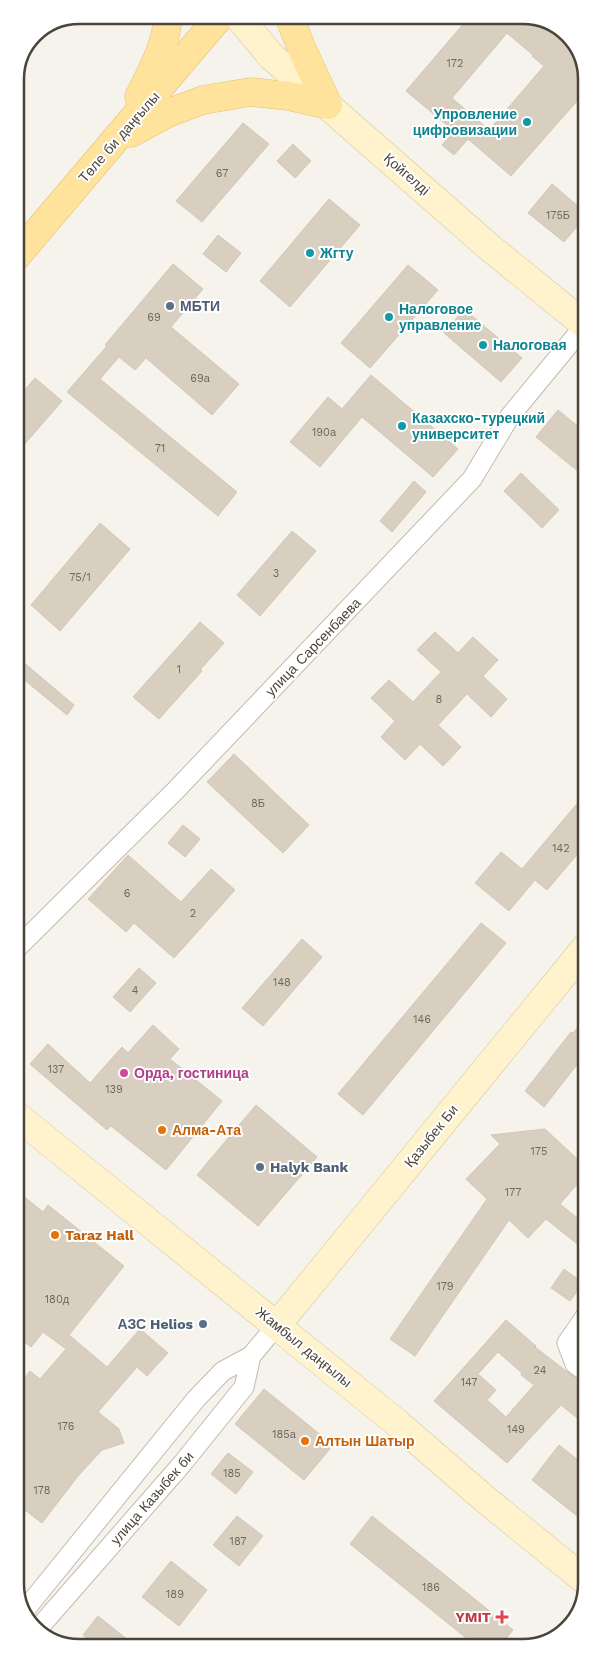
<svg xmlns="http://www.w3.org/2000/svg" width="602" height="1663" viewBox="0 0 602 1663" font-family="'Work Sans',sans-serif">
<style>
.building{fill:#d8cfc1;stroke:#d3c7b4;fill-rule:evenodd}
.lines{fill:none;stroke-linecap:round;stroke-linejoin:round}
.street-casing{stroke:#c2bbae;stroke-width:21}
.secondary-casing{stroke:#d6c79b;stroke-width:29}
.primary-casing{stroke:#e6c16a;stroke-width:29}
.street{stroke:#fff;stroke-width:19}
.secondary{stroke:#fff3cd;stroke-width:28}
.primary{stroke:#ffe39c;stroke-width:28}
.culture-dot{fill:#0f9aa8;stroke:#fff;stroke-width:2}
.service-dot{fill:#5c6f8a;stroke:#fff;stroke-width:2}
.hotel-dot{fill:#d1479c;stroke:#fff;stroke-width:2}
.food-dot{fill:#e8710a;stroke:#fff;stroke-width:2}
.health-dot{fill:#e0444e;stroke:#fff;stroke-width:2}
.labels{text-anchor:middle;stroke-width:4;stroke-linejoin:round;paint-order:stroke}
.number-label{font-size:11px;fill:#6e675b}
.culture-label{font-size:14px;font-weight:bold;fill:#0d838f;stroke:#fff;text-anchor:start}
.street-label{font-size:14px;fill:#4b4439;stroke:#fff}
.service-label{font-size:14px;font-weight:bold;fill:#4e5e75;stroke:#fff;text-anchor:start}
.hotel-label{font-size:14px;font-weight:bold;fill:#b23c85;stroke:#fff;text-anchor:start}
.food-label{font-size:14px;font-weight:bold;fill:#c56008;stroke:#fff;text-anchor:start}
.health-label{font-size:14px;font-weight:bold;fill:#be3a42;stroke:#fff;text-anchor:end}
.rim{fill:none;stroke:#4b4439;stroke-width:2.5}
</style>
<rect width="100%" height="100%" fill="#f6f3ec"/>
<path class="building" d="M471,15H527L562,28L585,62V92L511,176L468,139L454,155L442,145L454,131L406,91ZM507,33L533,55L532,56L544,66L489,130L452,98Z
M243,123L269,144L202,222L176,201Z
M293,144L311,161L295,178L277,161Z
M552,184L585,212V217L564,242L528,213Z
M329,199L360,225L290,307L260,281Z
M218,235L241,253L226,272L203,254Z
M173,264L203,289L171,327L239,384L212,415L146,358L135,370L119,357L100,379L237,492L218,516L67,392L107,346L105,345Z
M408,265L438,290L370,368L341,343Z
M464,309L522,358L501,382L444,333Z
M371,375L458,449L433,477L362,417L320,467L290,442L328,397L342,409Z
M35,378L62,401L16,454V400Z
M558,410L585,432V477L536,437Z
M521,473L559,510L542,528L504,491Z
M414,481L426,492L392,532L380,521Z
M100,523L130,549L60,631L31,605Z
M292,531L316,551L260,616L237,595Z
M200,622L224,643L200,670L202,671L159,719L133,697Z
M435,632L458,653L473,637L498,660L483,676L507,699L491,717L467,694L438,725L461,747L443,766L420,744L405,760L381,737L395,721L371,698L389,680L413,702L441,672L417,650Z
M16,656L74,705L67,715L16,673Z
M234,754L309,825L283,853L207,782Z
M586,793V844L547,890L535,880L509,911L475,883L501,852L522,869Z
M183,825L200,839L185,857L168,843Z
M128,855L181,902L211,869L235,890L174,958L134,923L126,932L88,899Z
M481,923L506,943L363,1115L338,1094Z
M302,939L322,957L263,1026L242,1008Z
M139,968L156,983L130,1012L113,997Z
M586,1017V1053L544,1107L525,1091L571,1032L573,1033Z
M153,1025L179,1049L170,1059L222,1101L166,1170L111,1126L107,1130L30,1064L48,1044L90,1083L122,1047L128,1053Z
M256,1105L317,1157L258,1226L197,1175Z
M545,1129L586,1167V1174L560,1204L586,1225V1251L546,1219L528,1238L509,1220L415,1356L390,1339L487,1199L466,1179L500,1144L491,1135Z
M17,1191L43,1212L48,1205L124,1266L69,1335L107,1367L140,1329L168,1353L147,1376L137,1367L98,1412L119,1429L124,1443L102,1450L78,1476L42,1523L17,1504V1388L30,1371L40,1379L66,1349L43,1332L31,1347L17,1336Z
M564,1269L583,1283L570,1301L551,1288Z
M506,1320L536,1346L535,1347L587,1387V1414L581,1421L561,1405L507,1463L434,1401ZM498,1352L522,1373L521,1375L534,1385L506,1417L487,1400L496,1390L478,1374Z
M264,1389L333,1445L304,1480L235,1424Z
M559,1445L587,1467V1524L532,1480Z
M228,1453L253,1472L236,1494L211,1474Z
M237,1516L263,1536L239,1566L213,1545Z
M372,1516L513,1630L500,1646H476L350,1544Z
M171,1561L207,1590L179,1626L142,1597Z
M98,1616L138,1648H99L83,1635Z"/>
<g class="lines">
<g class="street-casing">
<path id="street" d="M16,949L176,790L472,479L510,416L585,325
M587,1314L567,1343L575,1364L587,1373
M24,1611L196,1399L223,1371L251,1356L277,1325
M37,1630L182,1464L244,1387L251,1356"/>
</g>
<g class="secondary-casing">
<path id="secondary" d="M237,15L271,56L489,247L585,325
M17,1116L397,1423L486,1500L587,1582
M277,1325L586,947"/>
</g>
<g class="primary-casing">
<path id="primary" d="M290,15V19L301,47L328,105
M139,97C152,71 167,44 168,15
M131,133L168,113L203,100L250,92L289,96L328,105
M15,258L221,15"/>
</g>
<use href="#street" class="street"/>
<use href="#secondary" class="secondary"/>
<use href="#primary" class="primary"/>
</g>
<g class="culture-dot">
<circle cx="527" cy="122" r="5"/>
<circle cx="310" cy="253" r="5"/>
<circle cx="389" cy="317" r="5"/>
<circle cx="483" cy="345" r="5"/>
<circle cx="402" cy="426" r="5"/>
</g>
<g class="service-dot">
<circle cx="170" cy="306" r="5"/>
<circle cx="260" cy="1167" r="5"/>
<circle cx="203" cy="1324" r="5"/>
</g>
<circle class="hotel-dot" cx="124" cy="1073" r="5"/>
<g class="food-dot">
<circle cx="162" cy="1130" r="5"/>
<circle cx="55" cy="1235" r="5"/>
<circle cx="305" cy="1441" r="5"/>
</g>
<path class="health-dot" d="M499.5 1609.5h5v5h5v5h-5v5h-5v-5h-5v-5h5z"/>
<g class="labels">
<g class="number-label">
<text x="455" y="67">172</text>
<text x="222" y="177">67</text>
<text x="558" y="219">175Б</text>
<text x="154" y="321">69</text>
<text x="200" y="382">69а</text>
<text x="324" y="436">190а</text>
<text x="160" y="452">71</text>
<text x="276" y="577">3</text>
<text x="80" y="581">75/1</text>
<text x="179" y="673">1</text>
<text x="439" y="703">8</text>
<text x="258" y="807">8Б</text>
<text x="561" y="852">142</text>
<text x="127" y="897">6</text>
<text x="193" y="917">2</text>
<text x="282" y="986">148</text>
<text x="135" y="994">4</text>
<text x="422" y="1023">146</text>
<text x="56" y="1073">137</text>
<text x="114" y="1093">139</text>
<text x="539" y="1155">175</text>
<text x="513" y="1196">177</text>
<text x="445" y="1290">179</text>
<text x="57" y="1303">180д</text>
<text x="540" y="1374">24</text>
<text x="469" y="1386">147</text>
<text x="66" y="1430">176</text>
<text x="516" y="1433">149</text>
<text x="284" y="1438">185а</text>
<text x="232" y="1477">185</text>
<text x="42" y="1494">178</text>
<text x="238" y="1545">187</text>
<text x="431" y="1591">186</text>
<text x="175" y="1598">189</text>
</g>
<g class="culture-label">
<text x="517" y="119" text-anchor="end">Упровление<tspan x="517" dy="16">цифровизации</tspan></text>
<text x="320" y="258">Жгту</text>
<text x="399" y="314">Налоговое<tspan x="399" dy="16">управление</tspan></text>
<text x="493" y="350">Налоговая</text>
<text x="412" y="423">Казахско-турецкий<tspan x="412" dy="16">университет</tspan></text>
</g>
<g class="street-label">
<text transform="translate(119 137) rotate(-49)" y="5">Төле би даңғылы</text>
<text transform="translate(407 174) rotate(41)" y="5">Қойгелді</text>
<text transform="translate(313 647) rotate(-46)" y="5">улица Сарсенбаева</text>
<text transform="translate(431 1136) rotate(-51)" y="5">Қазыбек Би</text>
<text transform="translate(304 1347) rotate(39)" y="5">Жамбыл даңғылы</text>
<text transform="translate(152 1498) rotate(-49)" y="5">улица Казыбек би</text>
</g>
<g class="service-label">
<text x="180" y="311">МБТИ</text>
<text x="270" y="1172">Halyk Bank</text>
<text x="193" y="1329" text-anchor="end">АЗС Helios</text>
</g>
<g class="hotel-label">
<text x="134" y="1078">Орда, гостиница</text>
</g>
<g class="food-label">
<text x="172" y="1135">Алма-Ата</text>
<text x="65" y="1240">Taraz Hall</text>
<text x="315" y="1446">Алтын Шатыр</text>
</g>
<g class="health-label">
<text x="491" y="1622">YMIT</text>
</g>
</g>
<path d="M0 0H602V1663H0ZM79 24H523A55 55 0 0 1 578 79V1584A55 55 0 0 1 523 1639H79A55 55 0 0 1 24 1584V79A55 55 0 0 1 79 24Z" fill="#fff" fill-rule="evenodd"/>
<path class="rim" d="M79 24H523A55 55 0 0 1 578 79V1584A55 55 0 0 1 523 1639H79A55 55 0 0 1 24 1584V79A55 55 0 0 1 79 24Z"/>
</svg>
